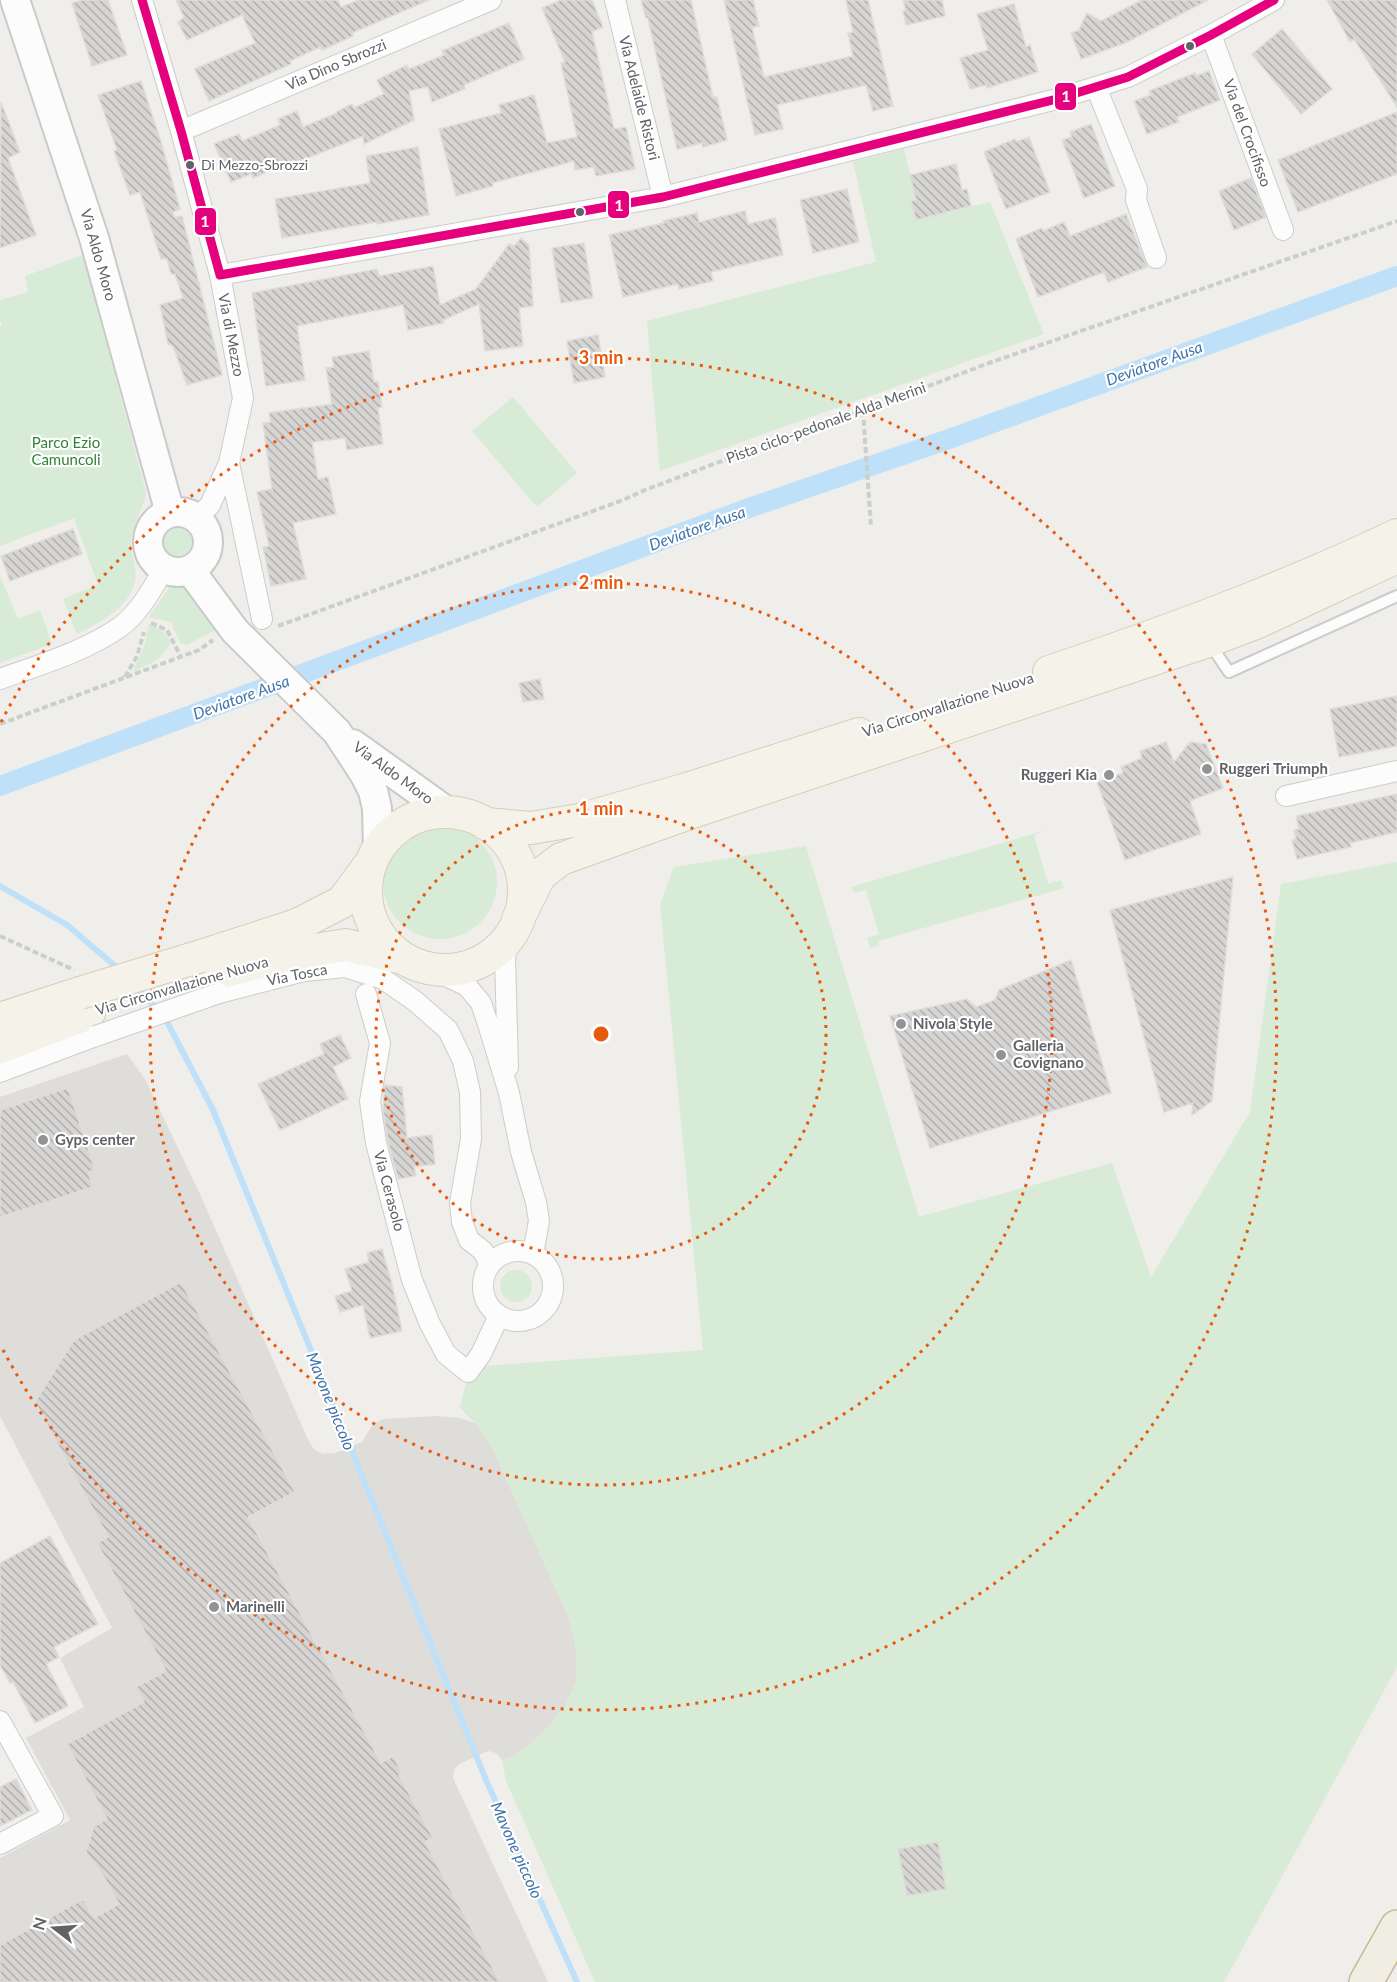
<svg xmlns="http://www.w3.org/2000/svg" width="1397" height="1982" viewBox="0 0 1397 1982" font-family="Lato,sans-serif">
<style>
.industrial{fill:#dfddda}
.green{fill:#d8ebd6}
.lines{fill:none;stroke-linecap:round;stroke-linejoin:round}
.stream{stroke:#bfe0f9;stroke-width:6}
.canal{stroke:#bfe0f9;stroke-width:20}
.building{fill:url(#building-back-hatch);stroke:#deddd9;stroke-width:1.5}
.lane-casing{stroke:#cbcccc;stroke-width:14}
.street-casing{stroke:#cbcccc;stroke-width:22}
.secondary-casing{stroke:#cacacb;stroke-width:32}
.primary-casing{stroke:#d7ceb8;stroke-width:34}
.highway-casing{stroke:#c8b996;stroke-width:36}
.path{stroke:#cacfcc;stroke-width:4;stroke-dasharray:6 3;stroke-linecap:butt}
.lane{stroke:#fdfcfc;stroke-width:10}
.street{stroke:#fdfcfc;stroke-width:20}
.secondary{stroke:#fdfcfc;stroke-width:28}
.primary{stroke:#f4f2e9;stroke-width:32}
.highway{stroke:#f0ede3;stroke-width:33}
.street-bridge-casing{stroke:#cbcccc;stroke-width:22;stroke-linecap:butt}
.primary-bridge-casing{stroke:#d7ceb8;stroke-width:34;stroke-linecap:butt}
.street-bridge{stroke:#fdfcfc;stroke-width:20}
.primary-bridge{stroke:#f4f2e9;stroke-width:32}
.bus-1-casing{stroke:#fff;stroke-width:14}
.bus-1{stroke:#e5007d;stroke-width:9}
.ring{fill:none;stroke:#e8590c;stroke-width:3;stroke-dasharray:3 6}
.bus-dot{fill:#5f6368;stroke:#fff;stroke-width:2}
.poi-dot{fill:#919496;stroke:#fff;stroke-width:2}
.labels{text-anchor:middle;stroke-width:4.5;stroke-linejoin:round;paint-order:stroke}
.bus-label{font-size:14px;fill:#5f6368;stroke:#fff;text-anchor:start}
.street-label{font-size:15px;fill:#5f6368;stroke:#fff}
.park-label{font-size:15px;fill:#348238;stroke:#fff}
.poi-label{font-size:15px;font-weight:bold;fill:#5f6368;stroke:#fff;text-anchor:start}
.water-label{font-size:16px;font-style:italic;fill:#4174aa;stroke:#fff}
.centre{fill:#e8590c;stroke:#fff;stroke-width:3}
.ring-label{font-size:18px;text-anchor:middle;font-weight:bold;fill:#e8590c;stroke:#fff;stroke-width:4.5;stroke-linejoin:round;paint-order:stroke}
.line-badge{stroke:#fff;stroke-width:2}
.badge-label{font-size:16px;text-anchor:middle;font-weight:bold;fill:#fff}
</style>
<defs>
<pattern id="building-back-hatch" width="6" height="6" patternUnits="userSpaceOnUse" patternTransform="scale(1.5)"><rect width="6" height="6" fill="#d6d5d3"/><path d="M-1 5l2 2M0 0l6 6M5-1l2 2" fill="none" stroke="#b1b0af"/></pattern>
</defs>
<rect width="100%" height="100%" fill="#efeeea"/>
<path class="industrial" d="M127,1054L145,1079L200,1194L309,1442L314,1449L323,1454L335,1453L362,1442L373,1424L383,1419L436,1416L460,1418L475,1423L491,1445L569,1618L577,1654L576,1683L565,1706L543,1733L514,1756L502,1760L496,1753L488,1751L459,1764L454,1770L453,1778L548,1982H0V1858L70,1820L26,1738L84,1707L60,1658L112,1628L0,1416V1097Z"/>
<path class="green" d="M904,149L916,200L911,202L916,220L990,202L1044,334L660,471L647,321L876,262L853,162Z
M83,255L146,492C144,510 132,523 131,541C130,555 138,569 135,582C128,609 99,623 77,634L63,599L98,585L74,518L0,546V326L2,325L0,320V300L28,292L25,276Z
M513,397L577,473L537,507L472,431Z
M162 541a15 15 0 1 1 30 0a15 15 0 1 1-30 0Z
M0,576L18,619L40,610L52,644L0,663Z
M176,585H182L188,589L214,629L215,630L187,645L180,643L171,622L149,617L169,588Z
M149,624C159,629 164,631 170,641C167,657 148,666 133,671L145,644Z
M383 882a57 57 0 1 1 114 0a57 57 0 1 1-114 0Z
M1046,830L1034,835L1048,884L1061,880L1064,888L878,941L879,945L870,948L867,938L879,934L866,890L854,893L851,887Z
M806,846L919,1217L1112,1163L1151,1277L1250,1112L1281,884L1397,862V1667L1224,1982H595L506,1781L502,1760L514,1756L543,1733L565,1706L576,1683L577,1654L569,1618L491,1445L475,1423L460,1408L470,1367L703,1350L660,904L674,867Z
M500 1286a16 16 0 1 1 32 0a16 16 0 1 1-32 0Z"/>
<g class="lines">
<path class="stream" d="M0,886L67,925L121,971
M136,987L165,1018L213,1110L486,1780L577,1982"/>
<path class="canal" d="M0,786L746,509L949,439L1397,276"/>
</g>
<path class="building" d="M82,0H108L127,55L92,66L72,3Z
M176,0H338L341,7L359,0H429L352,33L353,36L322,50L320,47L290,61L291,64L209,101L195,69L255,43L242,15L187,40L178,22L184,17Z
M561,0H592L603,27L592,32L614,129L626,127L635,169L596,176L594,167L575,170L574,161L492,183L493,186L456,196L439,129L501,113L499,105L534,95L547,143L577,137L561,63L565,62L542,8Z
M641,0H691L713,97H717L727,140L703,147L702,143L677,149L648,18H646Z
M724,0H753L759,26L752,27L764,77L853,56L848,33L853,32L846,0H868L893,106L873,111L866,85L777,105L783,129L755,135Z
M903,0H942L945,16L906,25L903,11L906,10Z
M1142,0H1208L1125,43L1081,59L1071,33L1079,30L1087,13L1101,21Z
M1327,0H1397V107L1354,39L1350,42Z
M1014,4L1026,47L1030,45L1038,72L987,88L986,85L970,89L960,58L988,50L977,14Z
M509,23L524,59L464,85L465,89L432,102L428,87L409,91L414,120L364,144L363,136L295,163L294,160L253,178L251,174L231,182L214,144L239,134L242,141L280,125L278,119L297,111L303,127L337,113L336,112L352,104L354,108L384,94L377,80L407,65L409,69L444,55L442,51Z
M1282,29L1332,89L1301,114L1252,54Z
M1209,71L1220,100L1177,117L1179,122L1147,134L1134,101L1151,95L1149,91L1195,73L1196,76Z
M141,81L161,142L180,209L173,212L174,217L182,216L222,375L187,385L173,346L168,344L160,305L183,298L175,274H171L167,259H161L140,192L130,195L114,151L117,150L98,95Z
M1,102L20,152L8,158L36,235L0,248Z
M1397,112V174L1298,212L1278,160Z
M1091,124L1115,186L1084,198L1062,140L1072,137L1070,132Z
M1029,137L1050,192L1006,209L984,152L1015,139L1016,142Z
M418,147L429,215L377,224L376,222L282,238L275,199L370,183L366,156Z
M956,164L962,190L967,189L971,206L916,220L911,201L916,200L910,175Z
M1251,178L1266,217L1234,230L1219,191Z
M847,189L859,242L813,253L800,200Z
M745,211L748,224L775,218L783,255L711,272L713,281L679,289L678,284L623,297L609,235L664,223L663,221L697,213L699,222Z
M1126,214L1147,267L1108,282L1104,272L1038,297L1016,239L1042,228L1043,231L1064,222L1070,236Z
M521,238L529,245L533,306L519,308L523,346L485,351L479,304L443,320L444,323L408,330L403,305L297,326L305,380L266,386L252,293L377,269L379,276L433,266L440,305L476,289L509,244L514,246Z
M584,243L593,298L561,303L552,248Z
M598,335L605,377L574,383L567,341Z
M369,351L374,382L378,381L382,407L378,408L383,444L347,450L345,438L312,442L318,479L328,477L336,514L293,523L306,579L271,586L263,547L269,546L257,492L272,489L263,423L271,422L269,413L332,404L326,368L334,367L332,357Z
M73,529L82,554L10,581L1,556Z
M540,679L544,699L523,702L519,683Z
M1397,696V746L1339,757L1330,709Z
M1166,742L1174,762L1190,742L1206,744L1223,788L1190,801L1201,834L1125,860L1097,782L1123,773L1121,767L1142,758L1140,751Z
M1397,794V832L1350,843L1351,847L1297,859L1292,840L1296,839L1294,830L1299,829L1296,816Z
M1233,877L1212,1101L1192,1115L1193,1103L1164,1112L1110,910Z
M1071,960L1111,1093L930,1148L890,1016L967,999L976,1007L995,1000L999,990Z
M340,1035L351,1058L333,1067L348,1099L280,1130L258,1084L324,1054L320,1044Z
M385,1085L402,1087L407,1138L432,1135L435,1164L414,1167L416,1176L398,1179L388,1141L383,1110Z
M68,1088L95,1170L88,1172L93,1187L0,1217V1110Z
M382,1249L392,1284L402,1331L370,1338L363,1305L340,1312L335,1296L352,1291L345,1269L369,1262L367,1253Z
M181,1282L295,1492L248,1517L381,1763L393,1756L402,1773L399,1775L433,1838L425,1842L500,1982H0V1945L83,1899L94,1918L119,1904L105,1879L86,1852L94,1826L107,1819L67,1744L144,1702L136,1687L166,1671L97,1543L108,1537L35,1402L74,1340Z
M50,1536L98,1624L54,1647L59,1657L46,1664L68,1706L35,1723L13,1682L10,1683L0,1665V1563Z
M16,1779L32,1810L0,1826V1787Z
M938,1842L946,1889L907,1896L898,1849Z"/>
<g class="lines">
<g class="lane-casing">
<path id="lane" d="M1210,644L1229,672L1397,596"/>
</g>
<g class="street-casing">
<path id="street" d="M142,0L181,131L220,275L243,398L229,463L210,505L197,518
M615,0L663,197
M1211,35L1283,230
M1096,87L1137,189L1136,200L1156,258
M181,131L491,0
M220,275L663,197L1057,99L1128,77L1211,35L1274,0
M229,463L262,619
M0,679C39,665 86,651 120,627C137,615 154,587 164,568
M1286,796L1397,771
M432,969L467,986L481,1003L488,1024L509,1093L521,1152L536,1202L539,1221L533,1254
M219,993L304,971L345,967L383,979L415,1001L448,1030L463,1061L470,1092L471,1139L460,1203L462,1222L469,1240L483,1251L490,1265
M366,994L380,1043L370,1101L376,1143L412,1280L430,1324L446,1354L468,1372L481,1354L499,1316
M508,1067L505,957L511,933
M0,1072L96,1036
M483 1286a35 35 0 1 1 70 0a35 35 0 1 1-70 0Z
M0,1721L53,1816L0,1844"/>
</g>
<g class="secondary-casing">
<path id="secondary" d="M15,0L94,238L170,513
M148 542a30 30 0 1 1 60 0a30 30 0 1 1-60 0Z
M190,570L235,631L337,732L365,775L373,791L377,808L378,850
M353,744L449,813"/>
</g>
<g class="primary-casing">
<path id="primary" d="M1049,672C1167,632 1284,589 1397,535
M366 891a79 79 0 1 1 158 0a79 79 0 1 1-158 0Z
M486,824L531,828L579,820L687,789L859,734
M518,919L540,875L561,859L695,811L1208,641L1258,622L1397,557
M201,956L297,925L342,902L370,864
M209,975L297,953L346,945L402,958
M0,1019L80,993
M0,1047L89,1013"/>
</g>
<g class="highway-casing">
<path id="highway" d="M1366,1982L1397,1927"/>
</g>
<path class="path" d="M863,411L871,527
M151,623L167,630L181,657
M278,626L623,500L645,490L793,434L863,411L989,363L1397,221
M125,677L137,656L144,632
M0,724L199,650L213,640
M0,936L74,970"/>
<use href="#lane" class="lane"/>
<use href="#street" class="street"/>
<use href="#secondary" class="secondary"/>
<use href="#primary" class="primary"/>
<use href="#highway" class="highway"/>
<g class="street-bridge-casing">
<path id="street-bridge" d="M96,1036L219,993"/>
</g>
<g class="primary-bridge-casing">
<path id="primary-bridge" d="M80,993L201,956"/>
</g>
<use href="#street-bridge" class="street-bridge"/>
<use href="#primary-bridge" class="primary-bridge"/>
<g class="bus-1-casing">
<path id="bus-1" d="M142,0L181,131L220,275L663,197L1057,99L1128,77L1211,35L1274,0"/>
</g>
<use href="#bus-1" class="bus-1"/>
</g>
<g class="ring">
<circle cx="601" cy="1034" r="225"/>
<circle cx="601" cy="1034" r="451"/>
<path d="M1 722A676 676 0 1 1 1 1346"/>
</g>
<g class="bus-dot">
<circle cx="1190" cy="46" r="5"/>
<circle cx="190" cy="165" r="5"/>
<circle cx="580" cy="212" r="5"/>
</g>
<g class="poi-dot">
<circle cx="1207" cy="769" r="6"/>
<circle cx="1109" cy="775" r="6"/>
<circle cx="901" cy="1024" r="6"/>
<circle cx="1001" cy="1055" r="6"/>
<circle cx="43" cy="1140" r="6"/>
<circle cx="214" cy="1607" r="6"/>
</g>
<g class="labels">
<g class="bus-label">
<text x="201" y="170">Di Mezzo-Sbrozzi</text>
</g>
<g class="street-label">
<text transform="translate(336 65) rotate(-23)" y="5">Via Dino Sbrozzi</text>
<text transform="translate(639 98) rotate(76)" y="5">Via Adelaide Ristori</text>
<text transform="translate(1247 133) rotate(70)" y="5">Via del Crocifisso</text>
<text transform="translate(98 255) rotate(74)" y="5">Via Aldo Moro</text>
<text transform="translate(231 335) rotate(79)" y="5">Via di Mezzo</text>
<text transform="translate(826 423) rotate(-20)" y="5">Pista ciclo-pedonale Alda Merini</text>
<text transform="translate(948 705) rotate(-18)" y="5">Via Circonvallazione Nuova</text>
<text transform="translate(393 773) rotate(36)" y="5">Via Aldo Moro</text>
<text transform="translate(297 975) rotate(-11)" y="5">Via Tosca</text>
<text transform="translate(182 986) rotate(-16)" y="5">Via Circonvallazione Nuova</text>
<text transform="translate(389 1191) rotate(75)" y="5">Via Cerasolo</text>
</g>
<g class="park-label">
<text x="66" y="448">Parco Ezio<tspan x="66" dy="17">Camuncoli</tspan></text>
</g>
<g class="poi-label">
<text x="1219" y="774">Ruggeri Triumph</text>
<text x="1097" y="780" text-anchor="end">Ruggeri Kia</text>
<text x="913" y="1029">Nivola Style</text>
<text x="1013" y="1051">Galleria<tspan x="1013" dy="17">Covignano</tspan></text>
<text x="55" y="1145">Gyps center</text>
<text x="226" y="1612">Marinelli</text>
</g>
<g class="water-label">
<text transform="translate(1154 363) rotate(-20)" y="6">Deviatore Ausa</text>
<text transform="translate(697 528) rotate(-20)" y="6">Deviatore Ausa</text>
<text transform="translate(241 697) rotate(-20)" y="6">Deviatore Ausa</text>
<text transform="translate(331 1401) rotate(68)" y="6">Mavone piccolo</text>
<text transform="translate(517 1850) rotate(66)" y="6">Mavone piccolo</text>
</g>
</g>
<circle cx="601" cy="1034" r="9" class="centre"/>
<g class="ring-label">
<text x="601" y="364">3 min</text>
<text x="601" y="589">2 min</text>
<text x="601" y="815">1 min</text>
</g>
<g class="line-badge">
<rect x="1054" y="82" width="23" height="29" rx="6" fill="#e5007d"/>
<rect x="607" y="190" width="23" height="29" rx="6" fill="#e5007d"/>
<rect x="194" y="207" width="23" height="29" rx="6" fill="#e5007d"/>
</g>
<g class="badge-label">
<text x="1066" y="102">1</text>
<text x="619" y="211">1</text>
<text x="205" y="227">1</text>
</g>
<g transform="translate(54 1928) rotate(287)" stroke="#ffffff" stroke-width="4.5" paint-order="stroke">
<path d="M0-4.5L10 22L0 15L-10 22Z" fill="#5f6368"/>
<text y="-9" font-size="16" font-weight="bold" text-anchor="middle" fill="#5f6368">N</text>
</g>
</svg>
